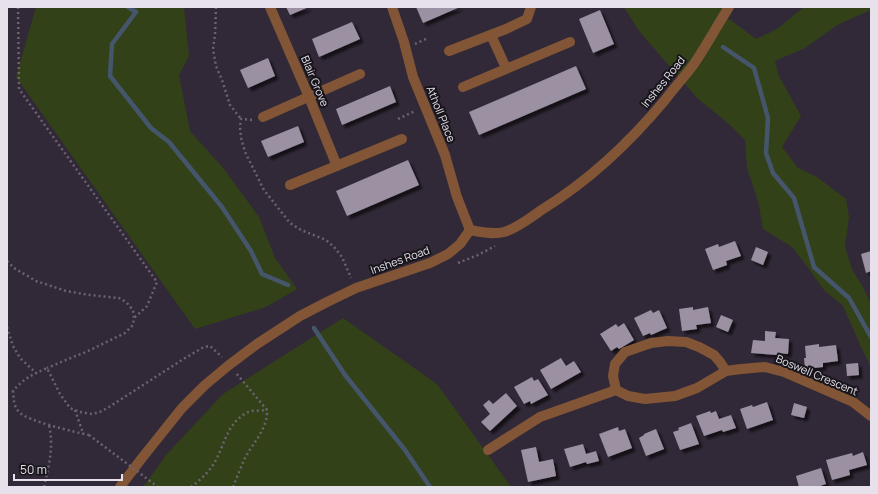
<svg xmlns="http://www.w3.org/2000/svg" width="878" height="494" viewBox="0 0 878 494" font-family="Manrope,sans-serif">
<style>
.green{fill:#324118}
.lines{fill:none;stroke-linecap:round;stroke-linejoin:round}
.stream{stroke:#45566c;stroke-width:4.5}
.building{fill:#9b91a3;filter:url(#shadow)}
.path{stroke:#6b6370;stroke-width:2.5;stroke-dasharray:2 3;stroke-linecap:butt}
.minor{stroke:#815535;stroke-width:10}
.path-bridge{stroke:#6b6370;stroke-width:2.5;stroke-dasharray:2 3;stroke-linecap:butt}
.labels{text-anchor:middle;stroke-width:4;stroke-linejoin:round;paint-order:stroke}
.street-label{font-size:11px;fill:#e6e1eb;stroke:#17141a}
</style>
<defs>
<filter id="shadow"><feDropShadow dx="3.5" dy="3.5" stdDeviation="1" flood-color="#0009"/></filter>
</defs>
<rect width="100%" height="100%" fill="#322938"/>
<path class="green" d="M36,7H184L189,56L179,75L190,131L224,169L259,217L275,258L297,289L266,307L195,329L16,77Z
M624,7H725L720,12L756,39L777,29L804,7H871V10L837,25L805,48L775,61L779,76L801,116L782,147L798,168L817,177L846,199L849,217L845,247L852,269L865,291L871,305V367L861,347L843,306L824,290L809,269L792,247L763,229L758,201L747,168L745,140L729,124L698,99L639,31Z
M343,318L437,384L511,487H143L167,454L223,394Z"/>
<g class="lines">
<path class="stream" d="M128,7L136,12L112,44L110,76L151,128L169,142L222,207L251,251L262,274L288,285
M723,47L754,68L768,118L766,153L773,173L794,198L814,267L849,298L871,337
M314,328L345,375L405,450L430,487"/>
</g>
<path class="building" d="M286,7H309L290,15Z
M416,7H460L423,23Z
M600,10L614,44L593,53L579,19Z
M352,22L360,39L319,57L312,39Z
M268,58L275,76L248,88L240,70Z
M576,66L586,89L479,135L469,112Z
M390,86L396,102L342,125L336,109Z
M298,126L304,142L268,157L261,141Z
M408,160L419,185L347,216L336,191Z
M735,241L741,256L726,261L727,265L713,270L705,249L718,244L719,247Z
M756,247L768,252L763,265L751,260Z
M871,251V271L866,273L861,254Z
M693,307V310L708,307L711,323L696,325L697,329L682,331L679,309Z
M651,310L653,313L659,310L667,328L651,335L650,333L643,336L634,318Z
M721,315L733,320L728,332L716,327Z
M624,323L634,340L619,349L617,347L611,351L600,334L616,324L618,327Z
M765,331L776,332L775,338L789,339L788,354L778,353L777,355L751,353L753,340L765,341Z
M819,344V347L836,345L838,361L823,363V367L805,369L804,358H806L805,346Z
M561,358L566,366L574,361L581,372L551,389L540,370Z
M858,363L859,375L847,376L846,364Z
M532,377L534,381L538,379L548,395L531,404L530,401L524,404L514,387Z
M506,393L517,406L490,431L481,422L490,414L483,405L489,400L493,404Z
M767,402L773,420L747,429L740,409L752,405L753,407Z
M794,403L807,407L804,418L791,415Z
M710,411L711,413L716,411L719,419L731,415L736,428L723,432L722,430L704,436L696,416Z
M691,423L699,444L680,450L673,432L679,430L678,428Z
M618,427L619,431L625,429L632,448L608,457L599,434Z
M656,429L664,449L646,456L639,438L644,435V434Z
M583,444L586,454L596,451L599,461L587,464L586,462L570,467L564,449Z
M536,447L539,462L553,459L556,476L528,482L521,450Z
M863,452L867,465L849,470L850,475L832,480L826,460L852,453L853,456Z
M821,468L826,484L817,487H799L796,476Z"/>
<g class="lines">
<path class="path" d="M18,7L19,89L157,282L147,306L134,318
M216,7L215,35L213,49L216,66L222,80L230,105L241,119
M415,44L428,38
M398,119L415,111
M252,120L241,119L240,127L241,138L245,152L264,190L290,223L301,230L326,240L334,247L342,257L351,278
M7,261L14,268L36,281L66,291L90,295L119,298L126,302L133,310L134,318L133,325L125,333L86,352L73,357L47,368
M458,263L478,255L495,246
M7,327L13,346L20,358L36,373
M75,410L83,433
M89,435C75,432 27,421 19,412C13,405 14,399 13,391C24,378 32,375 47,368L60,394L70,408L80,412L92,414L100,412L109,407L185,358L204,347L210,346L222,357
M44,487C49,465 54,447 49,425
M191,487C199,481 207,474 213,465C225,446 226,423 248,412C253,410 261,411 267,410
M233,487C237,477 241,467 245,458C253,443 268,428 267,410L236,373"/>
<path class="minor" d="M270,7L309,97L337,166
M392,7L404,42L413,77L445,155L457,197L470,230
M491,35L506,68
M449,51L506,29L527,19L531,7
M463,87L570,42
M263,117L360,74
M290,185L402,139
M726,371L720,362L714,355L699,347L686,342L668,341L651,343L625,352L615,364L613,376L616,390L628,396L645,399L675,396L697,388L726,371L741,369L765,367L784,372L853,402L871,416
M488,450L540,417L616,390
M120,487L142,458L182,408L205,385L229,365L257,344L300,316L327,302L356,288L430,263L448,254L460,244L470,230C481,232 493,235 504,232C518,228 531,217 543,209C590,180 630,142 665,100C674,88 685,76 694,64C706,46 717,26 729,7"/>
<path class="path-bridge" d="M89,435L158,487"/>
</g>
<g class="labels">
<g class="street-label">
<text transform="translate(315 81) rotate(67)" y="4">Blair Grove</text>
<text transform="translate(663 82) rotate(-51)" y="4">Inshes Road</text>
<text transform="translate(441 114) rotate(68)" y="4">Atholl Place</text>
<text transform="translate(400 260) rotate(-20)" y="4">Inshes Road</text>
<text transform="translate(817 375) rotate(23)" y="4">Boswell Crescent</text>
</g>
</g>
<rect width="878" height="494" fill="none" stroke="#e6e1eb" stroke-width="16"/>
<path d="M14 474v6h108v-6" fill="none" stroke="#e6e1eb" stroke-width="2"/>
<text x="20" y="474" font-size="12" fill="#e6e1eb" stroke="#17141a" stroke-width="3" paint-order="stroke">50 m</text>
</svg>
